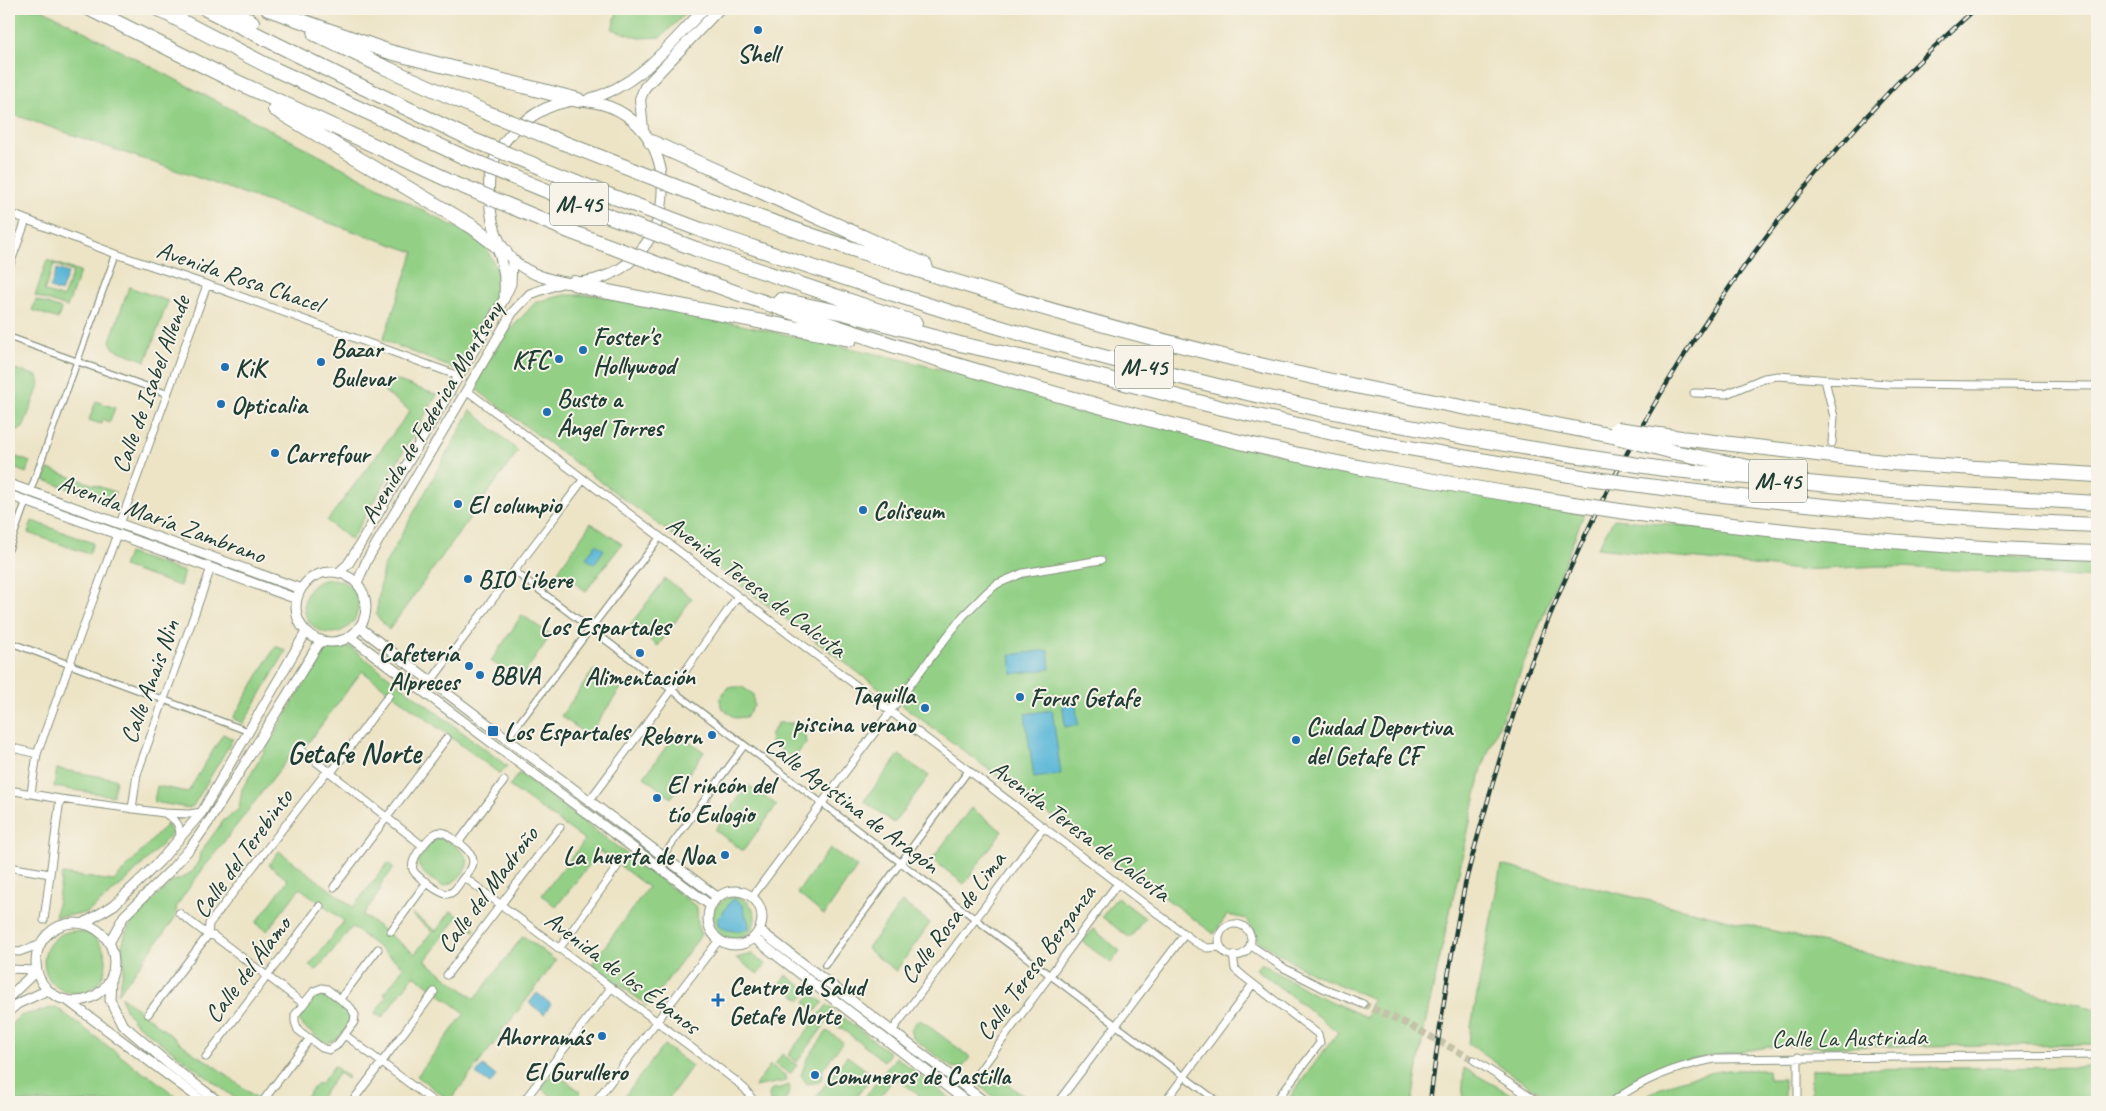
<svg xmlns="http://www.w3.org/2000/svg" width="2106" height="1111" viewBox="0 0 2106 1111" font-family="Caveat,sans-serif">
<style>
.green{fill:#93d086;stroke:#59865d;fill-rule:evenodd}
.water{fill:#5ab7d8;stroke:#3c7a86}
.lines{fill:none;stroke-linecap:round;stroke-linejoin:round}
.minor-tunnel{stroke:#c4c3a9;stroke-width:7;stroke-dasharray:7 3.5;stroke-linecap:butt}
.pedestrian-casing{stroke:#86907d;stroke-width:8}
.minor-casing{stroke:#86907d;stroke-width:9}
.tertiary-casing{stroke:#86907d;stroke-width:11}
.secondary-casing{stroke:#86907d;stroke-width:12}
.motorway-casing{stroke:#86907d;stroke-width:16}
.pedestrian{stroke:#fff;stroke-width:5.5}
.minor{stroke:#fff;stroke-width:7}
.tertiary{stroke:#fff;stroke-width:9}
.secondary{stroke:#fff;stroke-width:10}
.motorway{stroke:#fff;stroke-width:14}
.rail-casing{stroke:#1f3d34;stroke-width:4.5}
.rail{stroke:#f7f3e8;stroke-width:2.5;stroke-dasharray:8;stroke-linecap:butt}
.motorway-bridge-casing{stroke:#86907d;stroke-width:16;stroke-linecap:butt}
.motorway-bridge{stroke:#fff;stroke-width:14}
.poi-dot{fill:#1f6fb2;stroke:#f7f3e8;stroke-width:2}
.labels{text-anchor:middle;stroke-width:4;stroke-linejoin:round;paint-order:stroke}
.shield{fill:#f7f3e8;stroke:#60746a;stroke-width:1}
.shield-label{font-size:24px;font-weight:bold;fill:#1f3d34}
.poi-label{font-size:25px;font-weight:bold;fill:#1f3d34;stroke:#f7f3e8;text-anchor:start}
.street-label{font-size:25px;fill:#1f3d34;stroke:#f7f3e8}
.neighbourhood-label{font-size:26px;font-weight:bold;fill:#1f3d34;stroke:#f7f3e8}
.district-label{font-size:30px;font-weight:bold;fill:#1f3d34;stroke:#f7f3e8}
</style>
<rect width="100%" height="100%" fill="#f7f3e8"/>
<filter id="ink" filterUnits="userSpaceOnUse"><feTurbulence type="fractalNoise" baseFrequency=".02" numOctaves="2"/><feDisplacementMap in="SourceGraphic" scale="10" xChannelSelector="R" yChannelSelector="G"/><feConvolveMatrix kernelMatrix="1 2 1 2 8 2 1 2 1" color-interpolation-filters="sRGB"/></filter>
<filter id="wash" filterUnits="userSpaceOnUse"><feTurbulence type="fractalNoise" baseFrequency=".0096" numOctaves="4" result="noise"/><feDisplacementMap in="SourceGraphic" scale="20" xChannelSelector="R" yChannelSelector="G"/><feGaussianBlur stdDeviation="1.12" result="paint"/><feColorMatrix in="noise" values="0 0 0 0 0 0 0 0 0 0 0 0 0 0 0 0 0 1.4 0 .05"/><feComposite in="paint" operator="in"/></filter>
<g filter="url(#wash)">
<rect width="100%" height="100%" fill="#ede4c6"/>
<path class="green" d="M9,9H42L483,242L498,271L499,295L457,370L383,340L414,252L9,113Z
M618,9H690L661,37L639,38L612,29Z
M47,260L80,272L67,307L35,296ZM54,264L73,272L63,298L44,291Z
M129,287L168,301L146,361L114,349L110,341Z
M564,295H593L649,305L904,360L1216,441L1584,514L1482,768L1426,1020L1412,1102H1286L1338,1032L1256,969L1261,963L1312,993L1366,1017L1373,999L1309,972L1258,941L1247,919L1227,915L1214,934L1054,816L1053,817L473,387L506,334L536,302Z
M36,300L61,309L58,319L32,310Z
M9,367L37,376L40,383L23,428L18,430L9,427Z
M393,379L437,395L351,540L327,521L410,411L384,391Z
M96,401L115,408L109,423L103,419L101,424L89,420Z
M471,410L518,451L389,630L376,615L383,568Z
M9,454L30,462L26,473L9,466Z
M48,469L115,492L111,503L44,480Z
M1614,519L2045,560L2097,561V578L1882,566L1799,570L1597,548Z
M32,521L93,543L89,554L28,533Z
M591,523L622,544L586,591L558,571Z
M128,553L184,572L180,586L123,567Z
M665,579L692,598L658,646L630,625Z
M304 606a27 27 0 1 1 54 0a27 27 0 1 1-54 0Z
M522,615L551,635L519,681L491,661Z
M276,646L286,651L243,724L233,718Z
M350,647L507,766L500,774L362,671L305,747L293,752L196,878L177,905L175,918L118,994L124,967L122,946L126,932L136,916L173,881L180,879L193,871L199,860L200,853L223,821L239,809L242,789L322,654L328,650Z
M594,670L621,688L588,736L561,716Z
M728,687H742L753,694L754,706L746,717L735,718L721,707L720,698Z
M778,723H792L804,731L806,743L796,755H788L771,743L770,735Z
M677,732L704,752L671,798L644,777Z
M223,734L233,739L193,806L189,808L154,802L157,786L188,792Z
M899,755L929,776L894,823L864,801Z
M57,769L116,779L113,796L54,787Z
M519,773L697,907L698,927L701,935L648,1006L592,964L648,887L600,851L556,907L542,895L585,840L509,786Z
M748,785L777,805L743,851L715,830Z
M971,808L1002,831L964,884L932,859Z
M167,824L172,833L169,837L127,880L87,913L55,917L62,874L114,881Z
M438,838C445,838 466,852 467,859C470,870 453,886 442,886C433,880 418,873 418,861L434,839Z
M830,848L857,867L824,915L797,893Z
M279,851L353,907L388,863L394,868L379,887L381,890L363,915L415,954L432,931L412,915L413,914L436,931L451,911L475,928L474,931L457,918L425,961L475,999L523,936L556,961L508,1024L502,1029L498,1038L450,1101L417,1076L465,1013L414,975L382,1018L375,1013L387,996L384,994L404,967L352,927L316,971L309,966L344,921L300,888L267,931L256,923L288,880L269,865Z
M1501,865L2097,1009V1044L1827,1047L1787,1046V1044L1676,1062L1639,1077L1607,1101C1589,1098 1574,1101 1556,1098C1536,1095 1487,1056 1468,1043Z
M713 918a21 21 0 1 1 42 0a21 21 0 1 1-42 0Z
M1117,897L1145,918L1130,938L1102,917Z
M902,902L930,923L896,971L867,949Z
M1093,929L1120,951L1111,963L1083,942Z
M44 962a31 31 0 1 1 62 0a31 31 0 1 1-62 0Z
M752,954L766,965L758,974L736,958Z
M786,975L808,991L801,1000L780,984Z
M320,994C327,995 332,999 338,1003C341,1006 347,1009 349,1014C353,1024 335,1046 324,1042C319,1040 315,1035 311,1032C304,1028 300,1025 300,1017L317,995Z
M811,994L823,1002L816,1011L805,1003Z
M121,996L196,1055L209,1062L262,1102H240L135,1023L125,1009Z
M827,1005L835,1011L797,1062L788,1055Z
M56,1007L146,1075L147,1074L184,1102H9V1026L20,1016Z
M840,1015L890,1053L884,1061L834,1023Z
M919,1019L970,1057L963,1067L959,1068L951,1067L913,1038L910,1030Z
M827,1031L843,1042L822,1070L823,1076L819,1082L807,1084L801,1075L807,1059Z
M664,1045L692,1066L666,1102H623L621,1101Z
M782,1054L797,1065L790,1074L775,1064Z
M847,1056L873,1075L852,1102H823L816,1097Z
M896,1057L955,1102H928L895,1077L876,1102H861Z
M770,1065L785,1075L786,1081L754,1087Z
M334,1066L348,1077L347,1079L339,1073L317,1102H302L317,1083L320,1085Z
M2097,1067V1102H1811V1069Z
M1464,1068L1525,1102H1462Z
M987,1069L1032,1102H999L978,1084V1080Z
M1728,1070H1768L1769,1079H1784V1102H1646L1637,1100C1672,1081 1689,1076 1728,1070Z
M554,1072L581,1092L573,1102H560L541,1088Z
M789,1085L790,1089L785,1102H770L769,1094L772,1089L781,1088Z"/>
<path class="water" d="M57,269L68,273L61,292L50,288Z
M596,544L604,550L594,564L586,558Z
M1048,650L1050,669L1012,674L1010,655Z
M1075,698L1078,725L1065,727L1062,700Z
M1052,710L1061,774L1034,778L1025,714Z
M732,900H736L743,905C743,914 750,919 749,928C741,933 726,931 718,926V918C726,911 726,906 732,900Z
M537,993L551,1004L544,1014L529,1003Z
M483,1066L496,1076L490,1084L476,1074Z"/>
</g>
<g filter="url(#ink)">
<g class="lines">
<path class="minor-tunnel" d="M1363,1004L1407,1024L1474,1060"/>
<g class="pedestrian-casing">
<path id="pedestrian" d="M9,337L168,394
M30,492L116,254
M9,549L26,501
M514,571L1218,1102
M9,642L250,732
M507,739L660,537
M663,856L744,746
M825,965L969,770"/>
</g>
<g class="minor-casing">
<path id="minor" d="M9,213L116,254L220,289L459,376
M9,267L26,220
M1825,380L1834,417L1832,443
M466,390L1195,942L1207,948L1221,947
M1694,393L1726,394L1764,378L1778,376L1887,384L2097,386
M120,524L207,285
M431,681L583,480
M9,747L37,754
M300,749L423,846
M9,790L60,799L164,813L189,814L202,812
M31,793L37,754L117,534
M589,801L671,691L738,596
M132,809L137,774L211,568
M167,815C178,821 180,826 180,838
M440,832L445,833C454,840 478,852 472,866C470,872 464,877 461,881C457,887 454,893 447,894C440,894 416,876 413,870C411,863 415,857 418,852C425,844 430,834 440,832Z
M458,843L504,781
M9,867L50,874
M464,877L736,1081L746,1090L754,1102
M334,887L447,738
M752,897L922,669L963,616L987,592L997,584L1023,573L1101,560
M179,913L208,935L214,936L304,1004
M44,920L60,799
M1219 940a16 16 0 1 1 32 0a16 16 0 1 1-32 0Z
M391,931L427,882
M1250,945L1284,968L1323,988L1363,1004
M559,949L617,867
M9,951L19,952L39,945
M1233,955L1235,969L1243,976L1318,1034L1320,1043L1275,1102
M9,969L36,970
M447,975L560,827
M322,988L327,989L351,1008L355,1015L354,1022L336,1046L329,1050L322,1048L298,1030L295,1022V1015L314,991Z
M340,999L378,949
M148,1014L208,935L209,924L328,770H333L389,695
M892,1031L1044,827
M345,1035L434,1102
M206,1057L320,906
M1798,1057V1102
M1474,1060L1538,1102
M967,1088L1118,883
M263,1101L310,1038
M352,1102L434,992
M523,1102L611,988
M595,1102L719,940
M1058,1102L1185,934
M1165,1102L1253,984
M1612,1102C1643,1079 1675,1067 1714,1059L2097,1055"/>
</g>
<g class="tertiary-casing">
<path id="tertiary" d="M496,247C504,263 505,278 504,295
M9,484L301,589
M9,495L297,599
M296 607a35 35 0 1 1 70 0a35 35 0 1 1-70 0Z
M338,573L348,564L355,553L504,299L511,284L512,259
M357,583L367,560L512,313L530,294L561,283
M359,627L717,897
M350,637L710,905
M708 918a27 27 0 1 1 54 0a27 27 0 1 1-54 0Z
M36 962a39 39 0 1 1 78 0a39 39 0 1 1-78 0Z
M84,923L114,905L160,861L202,812L306,632
M759,930L985,1102
M754,938L967,1102
M109,943L124,916L170,871L191,847L210,820L321,640
M111,977L110,1000L122,1024L171,1066L219,1102
M9,997L36,971
M67,1000L204,1102
M9,1011L17,1004L48,990"/>
</g>
<g class="secondary-casing">
<path id="secondary" d="M589,99C639,86 669,45 704,9
M569,101C690,95 695,272 576,283C566,284 556,281 546,278C508,266 493,242 490,203C488,188 488,173 495,158C508,129 538,107 569,101Z
M643,130L640,99L645,87L719,9"/>
</g>
<g class="motorway-casing">
<path id="motorway" d="M90,9L222,75L455,183
M158,9L272,68L464,157
M206,9L350,81L473,140
M229,9L252,22
M268,9L390,52L578,100
M315,34L384,67L485,112
M275,109L473,227L504,251
M651,142L925,265
M710,200C882,262 1053,314 1231,358C1357,389 1485,411 1613,436
M701,230C815,268 928,307 1043,340C1225,393 1411,431 1599,459
M696,249L915,323
M687,275C860,338 1036,392 1215,436C1333,465 1453,485 1573,504
M574,283L593,289L850,339
M781,300L844,313L960,344L1043,362L1222,408L1373,442L1588,478
M1681,438L1892,463L2097,475
M1674,452L1778,473
M1664,469L1892,491L2097,503
M1655,487C1802,505 1949,520 2097,525
M1640,514C1792,533 1944,549 2097,553"/>
</g>
<use href="#pedestrian" class="pedestrian"/>
<use href="#minor" class="minor"/>
<use href="#tertiary" class="tertiary"/>
<use href="#secondary" class="secondary"/>
<use href="#motorway" class="motorway"/>
<g class="rail-casing">
<path id="rail" d="M1430,1102C1439,1029 1450,957 1465,885C1473,851 1484,816 1493,782C1504,746 1514,710 1527,674C1606,459 1731,258 1889,92C1916,63 1946,36 1975,9"/>
</g>
<use href="#rail" class="rail"/>
<g class="motorway-bridge-casing">
<path id="motorway-bridge" d="M485,112L710,200
M473,140L606,194L701,230
M464,157L606,215L696,249
M455,183L574,233L687,275
M1617,429L1681,438
M1613,436L1674,452
M1599,459L1664,469
M1588,478L1655,487
M1573,504L1640,514"/>
</g>
<use href="#motorway-bridge" class="motorway-bridge"/>
</g>
</g>
<g class="poi-dot">
<circle cx="758" cy="30" r="5"/>
<circle cx="583" cy="350" r="5"/>
<circle cx="559" cy="359" r="5"/>
<circle cx="321" cy="362" r="5"/>
<circle cx="225" cy="367" r="5"/>
<circle cx="221" cy="404" r="5"/>
<circle cx="547" cy="412" r="5"/>
<circle cx="275" cy="453" r="5"/>
<circle cx="458" cy="504" r="5"/>
<circle cx="863" cy="510" r="5"/>
<circle cx="468" cy="579" r="5"/>
<circle cx="640" cy="653" r="5"/>
<circle cx="469" cy="666" r="5"/>
<circle cx="480" cy="675" r="5"/>
<circle cx="1020" cy="697" r="5"/>
<circle cx="925" cy="708" r="5"/>
<rect x="487" y="725" width="12" height="12" rx="2.5"/>
<circle cx="712" cy="735" r="5"/>
<circle cx="1296" cy="740" r="5"/>
<circle cx="657" cy="798" r="5"/>
<circle cx="725" cy="855" r="5"/>
<path d="M715.5 992.5h5v5h5v5h-5v5h-5v-5h-5v-5h5z"/>
<circle cx="602" cy="1036" r="5"/>
<circle cx="815" cy="1075" r="5"/>
</g>
<g class="labels">
<g class="shield">
<rect x="550" y="182.5" width="58" height="43" rx="4"/>
<rect x="1115" y="345.5" width="58" height="43" rx="4"/>
<rect x="1749" y="459.5" width="58" height="43" rx="4"/>
</g>
<g class="shield-label">
<text x="579" y="212">M-45</text>
<text x="1144" y="375">M-45</text>
<text x="1778" y="489">M-45</text>
</g>
<g class="poi-label">
<text x="758" y="62" text-anchor="middle">Shell</text>
<text x="593" y="345">Foster's<tspan x="593" dy="29">Hollywood</tspan></text>
<text x="331" y="357">Bazar<tspan x="331" dy="29">Bulevar</tspan></text>
<text x="549" y="368" text-anchor="end">KFC</text>
<text x="235" y="376">KiK</text>
<text x="557" y="407">Busto a<tspan x="557" dy="29">Ángel Torres</tspan></text>
<text x="231" y="413">Opticalia</text>
<text x="285" y="462">Carrefour</text>
<text x="468" y="513">El columpio</text>
<text x="873" y="519">Coliseum</text>
<text x="478" y="588">BIO Libere</text>
<text x="459" y="661" text-anchor="end">Cafetería<tspan x="459" dy="29">Alpreces</tspan></text>
<text x="490" y="684">BBVA</text>
<text x="640" y="685" text-anchor="middle">Alimentación</text>
<text x="915" y="703" text-anchor="end">Taquilla<tspan x="915" dy="29">piscina verano</tspan></text>
<text x="1030" y="706">Forus Getafe</text>
<text x="1306" y="735">Ciudad Deportiva<tspan x="1306" dy="29">del Getafe CF</tspan></text>
<text x="504" y="740">Los Espartales</text>
<text x="702" y="744" text-anchor="end">Reborn</text>
<text x="667" y="793">El rincón del<tspan x="667" dy="29">tío Eulogio</tspan></text>
<text x="715" y="864" text-anchor="end">La huerta de Noa</text>
<text x="729" y="995">Centro de Salud<tspan x="729" dy="29">Getafe Norte</tspan></text>
<text x="592" y="1045" text-anchor="end">Ahorramás</text>
<text x="825" y="1084">Comuneros de Castilla</text>
</g>
<g class="street-label">
<text transform="translate(240 276) rotate(19)" y="9">Avenida Rosa Chacel</text>
<text transform="translate(150 384) rotate(-70)" y="9">Calle de Isabel Allende</text>
<text transform="translate(431 412) rotate(-59)" y="9">Avenida de Federica Montseny</text>
<text transform="translate(162 518) rotate(20)" y="9">Avenida María Zambrano</text>
<text transform="translate(757 586) rotate(37)" y="9">Avenida Teresa de Calcuta</text>
<text transform="translate(149 681) rotate(-70)" y="9">Calle Anais Nin</text>
<text transform="translate(853 804) rotate(37)" y="9">Calle Agustina de Aragón</text>
<text transform="translate(1081 830) rotate(37)" y="9">Avenida Teresa de Calcuta</text>
<text transform="translate(242 853) rotate(-54)" y="9">Calle del Terebinto</text>
<text transform="translate(487 889) rotate(-53)" y="9">Calle del Madroño</text>
<text transform="translate(952 917) rotate(-53)" y="9">Calle Rosa de Lima</text>
<text transform="translate(1035 962) rotate(-54)" y="9">Calle Teresa Berganza</text>
<text transform="translate(247 969) rotate(-53)" y="9">Calle del Álamo</text>
<text transform="translate(623 972) rotate(37)" y="9">Avenida de los Ébanos</text>
<text transform="translate(1849 1037) rotate(-1)" y="9">Calle La Austriada</text>
</g>
<g class="neighbourhood-label">
<text x="605" y="635">Los Espartales</text>
<text x="576" y="1080">El Gurullero</text>
</g>
<g class="district-label">
<text x="354" y="763">Getafe Norte</text>
</g>
</g>
<rect width="2106" height="1111" fill="none" stroke="#f7f3e8" stroke-width="30"/>
</svg>
